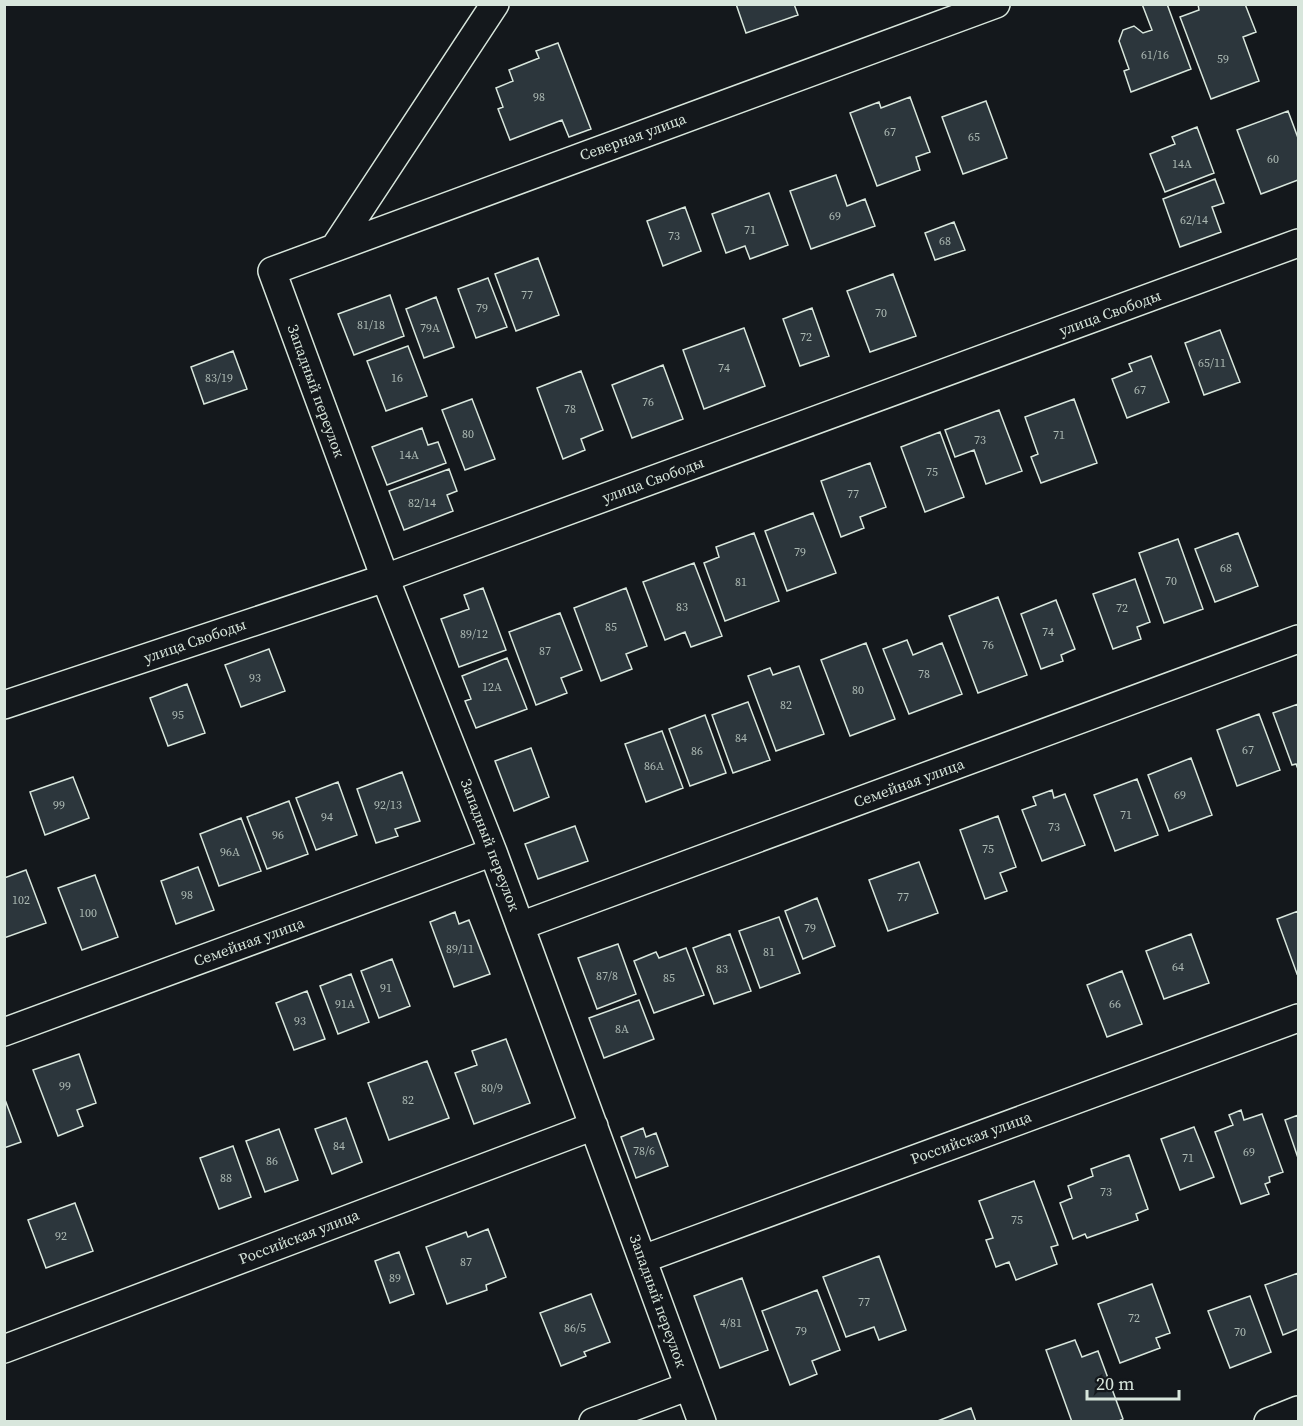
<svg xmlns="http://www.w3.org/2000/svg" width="1303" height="1426" viewBox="0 0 1303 1426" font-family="'Source Serif 4',serif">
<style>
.building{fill:#2c363c;stroke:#d8e6dc;stroke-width:1.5}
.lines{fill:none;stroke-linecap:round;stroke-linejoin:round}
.street-casing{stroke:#d8e6dc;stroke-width:30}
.street{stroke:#14181c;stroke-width:27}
.labels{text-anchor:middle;stroke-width:4.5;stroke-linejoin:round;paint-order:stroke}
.number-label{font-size:12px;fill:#adbab4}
.street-label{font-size:15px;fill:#d8e6dc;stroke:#14181c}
</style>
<rect width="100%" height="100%" fill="#14181c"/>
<path class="building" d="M736,4H794L798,15L746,33Z
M1142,4H1167L1191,69L1131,92L1124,71L1129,69L1119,41L1123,30L1134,26L1143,33L1152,30Z
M1245,4L1256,32L1243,37L1259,81L1211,99L1180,17L1199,10L1198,4Z
M558,43L591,129L569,137L562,120L510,140L498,109L503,107L496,88L513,81L509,70L539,58L536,51Z
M910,97L930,152L916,157L920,170L877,186L850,113L879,102L881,108Z
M986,101L1007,158L963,174L942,117Z
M1288,111L1298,138V180L1261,194L1237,130Z
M1197,127L1214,173L1165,192L1150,154L1175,144L1172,137Z
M836,175L847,206L865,199L875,226L811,249L790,191Z
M1215,179L1224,203L1212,207L1221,232L1180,247L1163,199Z
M769,193L788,245L750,259L745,246L726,253L712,214Z
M685,207L701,251L663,266L647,221Z
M954,222L965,250L935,260L925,233Z
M538,258L559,315L516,331L495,274Z
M893,274L916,336L870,352L847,291Z
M488,278L507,327L476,338L458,289Z
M390,295L404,336L354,355L338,314Z
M436,297L454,347L424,358L406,309Z
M812,308L829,356L800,366L783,319Z
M744,328L765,386L704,409L683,350Z
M1220,330L1240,382L1204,395L1185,343Z
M408,346L427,396L386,411L367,361Z
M233,351L247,389L204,404L191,367Z
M1151,356L1169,402L1127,418L1112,379L1132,371L1129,364Z
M663,365L683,419L632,438L612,385Z
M581,371L603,430L581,439L585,450L563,459L537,388Z
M472,399L495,459L465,470L442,410Z
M1074,399L1097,463L1041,483L1031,457L1038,454L1025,417Z
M999,410L1022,471L986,484L974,450L955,457L945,430Z
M422,428L428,445L438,442L446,463L387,485L372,447Z
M940,432L964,497L925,512L901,447Z
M870,463L886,507L860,517L864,528L841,537L821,481Z
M449,469L457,491L447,495L453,511L404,530L389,491Z
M813,513L836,573L787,591L765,531Z
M754,533L779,601L725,621L704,563L719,557L716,547Z
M1238,533L1258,586L1215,602L1195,549Z
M1178,539L1203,609L1164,623L1139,553Z
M694,563L722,636L691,647L685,632L665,640L643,582Z
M1135,579L1150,622L1137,627L1141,639L1113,649L1093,594Z
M483,588L506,650L459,667L441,619L469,609L464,595Z
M626,588L647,646L626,654L632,669L601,681L574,608Z
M998,597L1027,675L978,693L949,616Z
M1056,600L1075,649L1061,655L1063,661L1041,669L1021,614Z
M560,613L582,670L561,678L567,693L536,705L509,632Z
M907,640L913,655L942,643L962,694L909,714L883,649Z
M866,643L895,719L850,736L821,660Z
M269,649L285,691L241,707L225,665Z
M507,658L527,709L476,728L465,701L471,699L462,676Z
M799,666L824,734L776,751L748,676L770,668L773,675Z
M187,684L205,733L168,746L150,698Z
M748,702L770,760L733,773L712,715Z
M1298,704V769L1296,764L1292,765L1273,713Z
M1259,714L1280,770L1237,786L1217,730Z
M705,715L726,773L690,786L669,729Z
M662,731L683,788L646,802L625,744Z
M531,748L549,797L514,811L495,761Z
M1191,758L1212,815L1169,831L1148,775Z
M402,772L420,821L395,829L398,836L376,843L357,789Z
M73,777L89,818L45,835L30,792Z
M1137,779L1158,835L1115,851L1094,795Z
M338,782L357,835L316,850L296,798Z
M1052,790L1054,798L1065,794L1085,845L1042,861L1022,810L1036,805L1033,797Z
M289,801L308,854L267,869L247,817Z
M998,816L1016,867L1000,873L1007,891L985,899L960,830Z
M241,818L261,871L219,886L200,834Z
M575,826L588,861L538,879L525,844Z
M919,862L938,913L888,931L869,880Z
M198,867L214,910L176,924L161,881Z
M26,870L46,923L4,938V878Z
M95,875L118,937L82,950L58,888Z
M817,898L835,946L803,959L785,911Z
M1298,911V973L1297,974L1277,919Z
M455,912L459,924L469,920L490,974L454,987L430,922Z
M779,917L800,973L760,988L739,931Z
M730,934L751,991L714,1004L693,948Z
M1191,934L1209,983L1164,999L1146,951Z
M618,944L636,994L597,1009L578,958Z
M686,948L704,995L654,1013L634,961L656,952L659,958Z
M392,959L410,1006L379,1018L361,971Z
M1122,971L1142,1024L1107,1037L1087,985Z
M351,974L369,1022L338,1034L320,986Z
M307,991L325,1039L294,1050L276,1003Z
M639,1000L654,1039L604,1058L589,1018Z
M506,1039L530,1103L474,1124L455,1073L477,1065L472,1051Z
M79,1054L96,1103L77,1110L83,1126L58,1136L33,1070Z
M427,1061L449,1118L389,1140L368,1083Z
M4,1097L21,1142L4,1148Z
M1241,1110L1244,1120L1262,1114L1283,1172L1269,1177L1270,1182L1265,1184L1269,1194L1241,1204L1215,1132L1233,1125L1229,1115Z
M1298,1115V1158L1285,1120Z
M346,1118L362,1162L332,1174L315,1129Z
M1194,1127L1214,1177L1180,1190L1161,1139Z
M643,1128L646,1137L656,1133L668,1166L636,1178L621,1137Z
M279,1129L298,1180L265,1192L246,1141Z
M233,1146L251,1197L219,1209L200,1158Z
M1129,1155L1148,1209L1136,1214L1138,1220L1087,1238L1085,1234L1073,1239L1060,1203L1072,1198L1068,1186L1093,1176L1091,1169Z
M1034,1181L1058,1245L1051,1247L1057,1264L1016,1280L1009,1262L996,1267L986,1240L993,1238L979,1201Z
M75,1203L93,1251L46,1268L28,1220Z
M488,1229L506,1277L486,1285L487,1290L447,1304L426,1247L466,1232L468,1237Z
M399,1252L414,1294L390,1303L375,1261Z
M879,1256L906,1330L879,1340L874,1327L846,1337L823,1277Z
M1298,1273V1329L1283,1335L1265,1285Z
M742,1278L768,1350L720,1368L694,1296Z
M1152,1284L1170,1333L1156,1338L1160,1348L1120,1363L1098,1304Z
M817,1290L840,1350L812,1361L817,1374L790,1385L762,1311Z
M591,1294L610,1342L584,1352L586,1356L561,1366L540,1313Z
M1250,1296L1271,1352L1230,1368L1208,1311Z
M1075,1340L1082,1357L1098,1351L1123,1419L1117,1422H1072L1046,1350Z
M971,1408L976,1422H935Z"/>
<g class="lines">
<g class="street-casing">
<path id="street" d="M335,247L495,4
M4,705L385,578L1298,243
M520,926L1298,639
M4,1032L493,852
M643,1259L1298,1018
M4,1349L594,1126
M593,1422L689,1386
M702,1422L493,852L385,578L272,271L996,4
M1268,1422L1298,1410"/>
</g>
<use href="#street" class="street"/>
</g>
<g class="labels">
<g class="number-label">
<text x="1155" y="59">61/16</text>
<text x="1223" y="63">59</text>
<text x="539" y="101">98</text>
<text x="890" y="136">67</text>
<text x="974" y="141">65</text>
<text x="1273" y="163">60</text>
<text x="1182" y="168">14А</text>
<text x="835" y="220">69</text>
<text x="1194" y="224">62/14</text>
<text x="750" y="234">71</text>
<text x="674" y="240">73</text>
<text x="945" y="245">68</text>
<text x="527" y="299">77</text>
<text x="482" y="312">79</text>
<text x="881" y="317">70</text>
<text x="371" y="329">81/18</text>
<text x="430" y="332">79А</text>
<text x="806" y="341">72</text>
<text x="1212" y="367">65/11</text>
<text x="724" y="372">74</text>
<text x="219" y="382">83/19</text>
<text x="397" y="382">16</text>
<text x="1140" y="394">67</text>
<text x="648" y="406">76</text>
<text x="570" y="413">78</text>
<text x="468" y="438">80</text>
<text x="1059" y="439">71</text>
<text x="980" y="444">73</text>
<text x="409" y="459">14А</text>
<text x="932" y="476">75</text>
<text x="853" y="498">77</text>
<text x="422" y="507">82/14</text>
<text x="800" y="556">79</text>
<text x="1226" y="572">68</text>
<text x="1171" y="585">70</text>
<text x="741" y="586">81</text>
<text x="682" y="611">83</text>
<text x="1122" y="612">72</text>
<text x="611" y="631">85</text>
<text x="1048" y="636">74</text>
<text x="474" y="638">89/12</text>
<text x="988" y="649">76</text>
<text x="545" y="655">87</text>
<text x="924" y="678">78</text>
<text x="255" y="682">93</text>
<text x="492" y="691">12А</text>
<text x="858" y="694">80</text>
<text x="786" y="709">82</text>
<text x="178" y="719">95</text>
<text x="741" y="742">84</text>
<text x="1248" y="754">67</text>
<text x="697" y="755">86</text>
<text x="654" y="770">86А</text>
<text x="1180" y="799">69</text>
<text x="59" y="809">99</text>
<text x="388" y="809">92/13</text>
<text x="1126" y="819">71</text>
<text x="327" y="821">94</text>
<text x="1054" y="831">73</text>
<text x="278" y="839">96</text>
<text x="988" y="853">75</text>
<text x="230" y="856">96А</text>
<text x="187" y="899">98</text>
<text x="903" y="901">77</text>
<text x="21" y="904">102</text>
<text x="88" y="917">100</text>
<text x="810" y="932">79</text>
<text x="460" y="953">89/11</text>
<text x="769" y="956">81</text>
<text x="1178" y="971">64</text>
<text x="722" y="973">83</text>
<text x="607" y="980">87/8</text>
<text x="669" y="982">85</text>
<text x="386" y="992">91</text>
<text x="345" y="1008">91А</text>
<text x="1115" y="1008">66</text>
<text x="300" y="1025">93</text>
<text x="622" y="1033">8А</text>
<text x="65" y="1090">99</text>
<text x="492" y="1092">80/9</text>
<text x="408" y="1104">82</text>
<text x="339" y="1150">84</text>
<text x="644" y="1155">78/6</text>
<text x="1249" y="1156">69</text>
<text x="1188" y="1162">71</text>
<text x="272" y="1165">86</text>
<text x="226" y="1182">88</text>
<text x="1106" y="1196">73</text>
<text x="1017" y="1224">75</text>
<text x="61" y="1240">92</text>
<text x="466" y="1266">87</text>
<text x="395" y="1282">89</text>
<text x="864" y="1306">77</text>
<text x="1134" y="1322">72</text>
<text x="731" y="1327">4/81</text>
<text x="575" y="1332">86/5</text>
<text x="801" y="1335">79</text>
<text x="1240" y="1336">70</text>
</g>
<g class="street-label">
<text transform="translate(633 137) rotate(-20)" y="5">Северная улица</text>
<text transform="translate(1110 313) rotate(-20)" y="5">улица Свободы</text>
<text transform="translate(316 391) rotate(70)" y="5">Западный переулок</text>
<text transform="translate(653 480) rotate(-20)" y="5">улица Свободы</text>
<text transform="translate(195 641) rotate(-19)" y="5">улица Свободы</text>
<text transform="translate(909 783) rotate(-20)" y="5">Семейная улица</text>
<text transform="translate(490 845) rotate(69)" y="5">Западный переулок</text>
<text transform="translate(249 942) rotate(-20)" y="5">Семейная улица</text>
<text transform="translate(971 1138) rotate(-20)" y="5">Российская улица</text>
<text transform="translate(299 1237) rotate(-21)" y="5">Российская улица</text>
<text transform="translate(658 1301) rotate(70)" y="5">Западный переулок</text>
</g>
</g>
<rect width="1303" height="1426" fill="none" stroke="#d8e6dc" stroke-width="12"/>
<path d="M1087 1390v9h92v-9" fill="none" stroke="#d8e6dc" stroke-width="3"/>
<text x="1096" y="1390" font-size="18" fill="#d8e6dc" stroke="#14181c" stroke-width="4.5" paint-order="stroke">20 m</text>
</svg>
